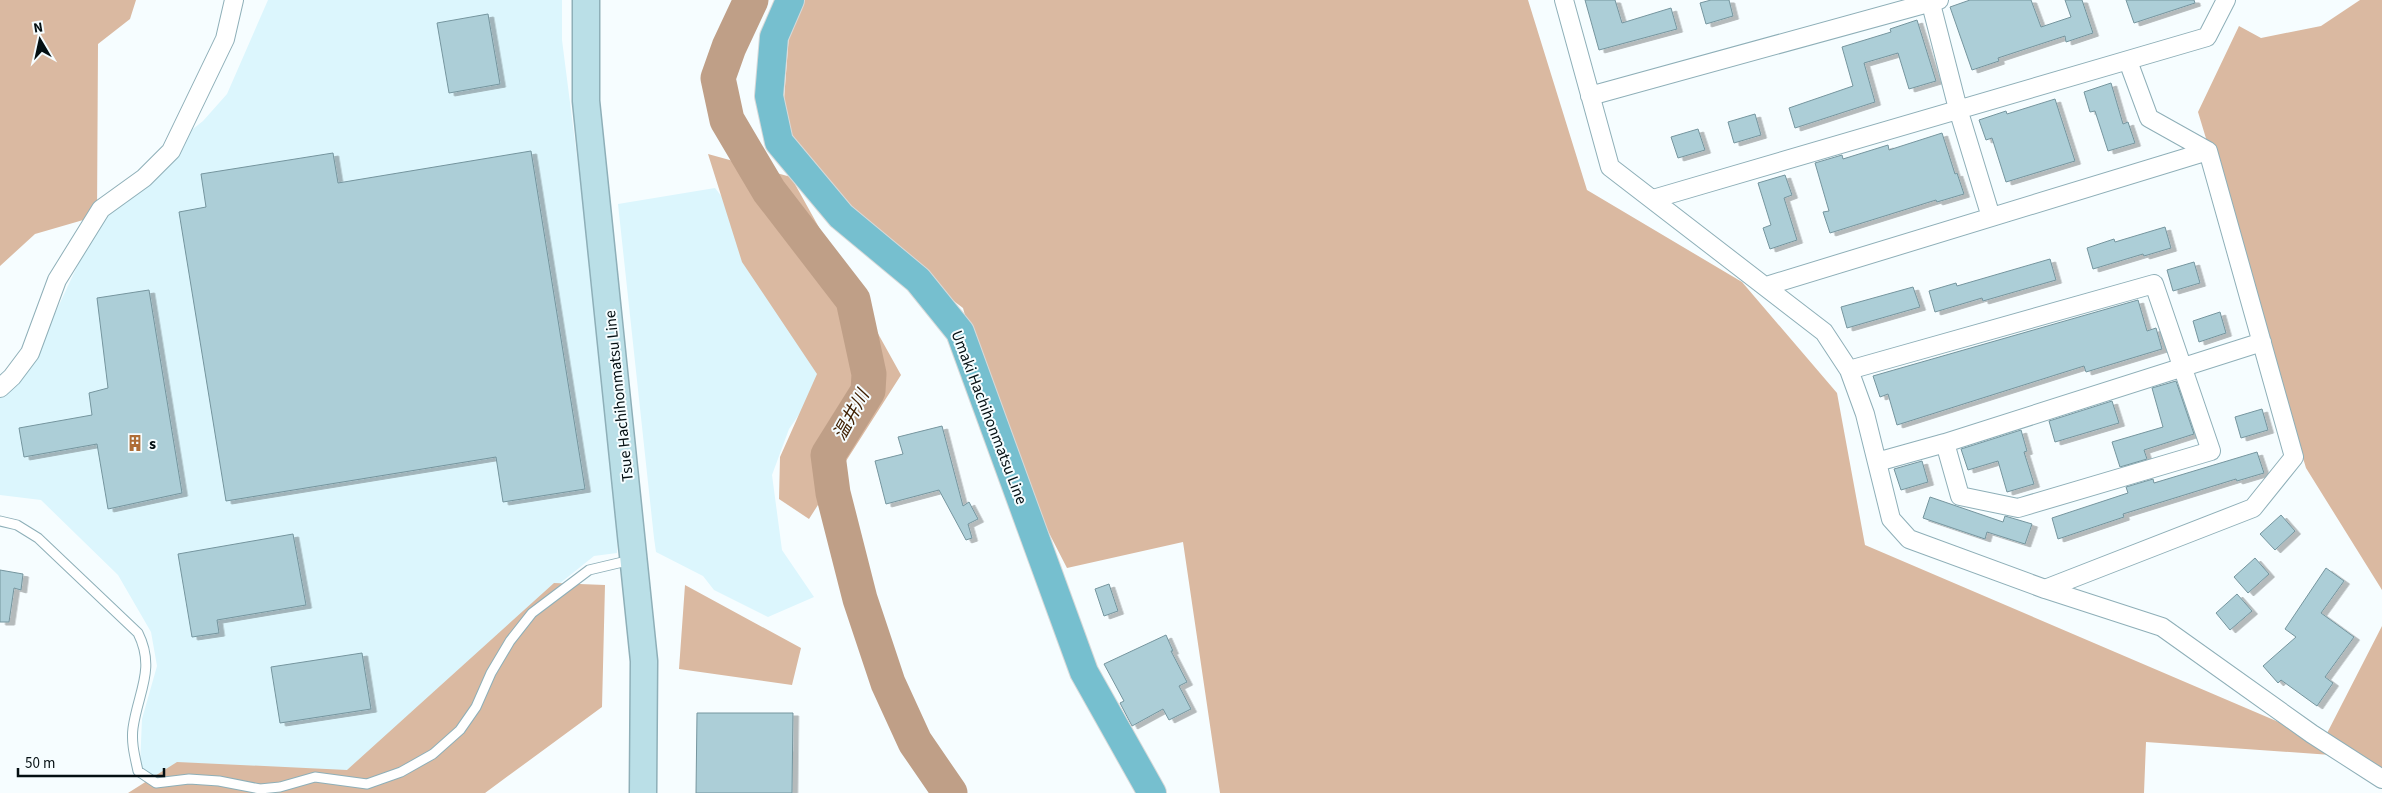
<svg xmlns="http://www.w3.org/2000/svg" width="2382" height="793" viewBox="0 0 2382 793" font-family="'Source Sans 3','Noto Sans JP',sans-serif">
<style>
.built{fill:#dcf6fd}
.forest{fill:#dab9a1}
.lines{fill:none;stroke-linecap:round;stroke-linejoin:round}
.river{stroke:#bf9f87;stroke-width:35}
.building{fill:#acced7;stroke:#75959e;filter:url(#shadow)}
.lane-casing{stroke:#8eafb8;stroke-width:11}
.street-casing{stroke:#8eafb8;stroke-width:20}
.secondary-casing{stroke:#8eafb8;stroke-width:29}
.primary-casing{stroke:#d7d9d9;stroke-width:30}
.lane{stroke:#fff;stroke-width:9}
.street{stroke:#fff;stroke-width:18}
.secondary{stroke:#badfe7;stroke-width:26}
.primary{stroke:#76bfcf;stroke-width:28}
.labels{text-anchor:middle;stroke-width:4;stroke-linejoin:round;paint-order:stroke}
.street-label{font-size:16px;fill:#040f12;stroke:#f6fdff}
.poi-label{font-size:16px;font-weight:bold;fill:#040f12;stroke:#f6fdff;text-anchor:start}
.water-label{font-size:18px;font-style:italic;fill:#402002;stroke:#f6fdff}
</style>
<defs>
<filter id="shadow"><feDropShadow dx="5.5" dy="3" stdDeviation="0" flood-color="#0004"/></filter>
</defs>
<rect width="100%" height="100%" fill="#f6fdff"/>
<path class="built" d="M268,0H562V40L620,493L617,553L594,556L513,621L376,781L207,774L151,775L140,766L142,719L157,666L151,632L118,575L41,500L0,495V388L35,356L82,256L126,182L203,121L227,94Z
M715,188L769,257L832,367L789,429L772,475L782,550L814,597L768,617L714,590L703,576L656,552L654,538L618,204Z"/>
<path class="forest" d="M0,0H136L130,19L98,44L97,216L35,234L0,266Z
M802,0H1528L1587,190L1742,282L1837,393L1865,545L2323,741L2382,626V780L2345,756L2146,742L2144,793H1220L1183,542L1067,568L997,432L963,308L841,216L782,126L790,21Z
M2360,0H2382V590L2306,468L2198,112L2239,26L2261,38L2321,26Z
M708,154L791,177L901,375L809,519L779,499L780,457L817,374L742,262Z
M554,583L605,585L602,707L485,793H128L177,762L347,770Z
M685,585L801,648L792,685L679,669Z"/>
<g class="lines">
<path class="river" d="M751,0L729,47L718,78L727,120L769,191L853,300L869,374L868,391L828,455L833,493L860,599L888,683L915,742L950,793"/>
</g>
<path class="building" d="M1585,0H1615L1622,23L1671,8L1677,29L1599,50Z
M1711,0H1729L1733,16L1706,24L1700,3Z
M1970,0H2031L2041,27L2071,17L2065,0H2082L2093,33L2066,42L2065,36L1998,58L1999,61L1972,70L1950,7Z
M2126,0H2194L2195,3L2134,23Z
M488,14L500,84L449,93L437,23Z
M1917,20L1936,81L1909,89L1898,53L1864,63L1875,102L1795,128L1789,108L1853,86L1842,47L1891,32L1890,29Z
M2111,83L2123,124L2128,122L2135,143L2108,151L2095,111L2090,112L2084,92Z
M2055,99L2075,161L2006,182L1992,138L1986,140L1979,120L2006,111L2007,114Z
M1755,114L1761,135L1734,143L1728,122Z
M1698,129L1705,150L1678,158L1671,137Z
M1942,133L1955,174L1957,173L1964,194L1937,202L1936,200L1830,233L1823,212L1829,211L1815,163L1842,155L1843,159L1888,145L1889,150Z
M531,151L585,489L503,502L496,457L226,501L179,212L206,207L201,174L333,153L338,183Z
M1785,175L1792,195L1784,198L1797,240L1770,249L1763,228L1771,225L1758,183Z
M2165,227L2171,248L2144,256L2143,254L2093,269L2087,248L2114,239L2115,242Z
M2050,259L2056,280L1983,301L1982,298L1935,312L1929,291L1956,283L1957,286Z
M2194,262L2200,283L2173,291L2167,270Z
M1913,287L1920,307L1847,328L1841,307Z
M149,290L182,493L108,509L97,444L24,457L19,428L92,415L89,393L108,388L97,298Z
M2138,300L2147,331L2156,328L2162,349L2086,372L2084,366L1897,425L1888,394L1880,397L1873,376Z
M2220,312L2226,333L2199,342L2193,321Z
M2176,381L2194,434L2144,450L2147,459L2120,467L2112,442L2163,427L2152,388Z
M2112,401L2119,423L2055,442L2049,421Z
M2262,409L2268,430L2241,438L2235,417Z
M942,426L963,506L969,502L978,519L968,524L972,538L966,540L939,490L886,504L875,461L903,454L898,437Z
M2021,430L2027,451L2024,452L2034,484L2007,492L1998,461L1968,470L1961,449Z
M2257,452L2264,473L2237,481L2236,479L2123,514L2124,517L2058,539L2052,518L2128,493L2126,487L2153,479L2154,483Z
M1922,461L1928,482L1901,490L1894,469Z
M1930,497L2003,522L2005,516L2032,524L2025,544L1987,532L1985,539L1923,518Z
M2281,515L2295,531L2275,550L2260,534Z
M293,534L306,605L217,620L219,633L192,637L178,554Z
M2255,558L2269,574L2248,593L2234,577Z
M2326,568L2344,581L2321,613L2354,637L2325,677L2333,683L2317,706L2281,680L2278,683L2263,666L2296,637L2285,629Z
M0,570L23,574L21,590L14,588L9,622H0Z
M1109,584L1118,611L1104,616L1095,589Z
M2237,594L2252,611L2230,630L2216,613Z
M1166,635L1173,651H1171L1187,682L1179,686L1191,709L1169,720L1163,709L1132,726L1120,703L1124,701L1104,664Z
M362,653L371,709L280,723L271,667Z
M697,713H793L792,793H696Z"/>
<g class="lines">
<g class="lane-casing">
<path id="lane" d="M0,521L17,525L38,538L138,633C156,669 138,692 133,728C131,743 135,757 138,771L156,783L189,779L219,781L260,789L280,787L315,777L367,784L401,772L433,754L460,730L476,707L491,673L510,641L532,613L589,570L631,560"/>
</g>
<g class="street-casing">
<path id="street" d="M1564,0L1610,167L1824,332L1849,370L1865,414L1891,519L1909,539L2045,589L2253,508L2294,457L2208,151L2149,118L2128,61
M1930,0L1958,109L1991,217
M1590,96L1939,0
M1653,199L2207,37L2226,0
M1766,286L2208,151
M1849,370L2154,284L2211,451L2018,508L1960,496L1945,443
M0,388L12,377L30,353L57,280L101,209L144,178L171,151L225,39L234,0
M1877,462L1945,443L2262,342
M2045,589L2162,627L2312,734L2382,779"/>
</g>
<g class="secondary-casing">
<path id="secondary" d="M586,0V101L644,661L643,793"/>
</g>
<g class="primary-casing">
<path id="primary" d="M790,0L774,37L769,96L779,142L841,216L918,280L960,332L1084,672L1152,793"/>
</g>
<use href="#lane" class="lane"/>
<use href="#street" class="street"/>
<use href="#secondary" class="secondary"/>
<use href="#primary" class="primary"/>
</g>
<defs>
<g id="building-bare" transform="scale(1.35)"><path d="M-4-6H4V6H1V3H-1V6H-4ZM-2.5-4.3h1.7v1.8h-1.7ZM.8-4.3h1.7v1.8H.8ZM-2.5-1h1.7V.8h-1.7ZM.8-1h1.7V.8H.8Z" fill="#ae6d36" stroke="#f6fdff" stroke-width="2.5" paint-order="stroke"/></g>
</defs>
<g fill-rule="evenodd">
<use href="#building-bare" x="135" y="443"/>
</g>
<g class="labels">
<g class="street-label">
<text transform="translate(618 396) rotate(-96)" y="6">Tsue Hachihonmatsu Line</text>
<text transform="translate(990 417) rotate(69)" y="6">Umaki Hachihonmatsu Line</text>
</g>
<g class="poi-label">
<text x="149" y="449">s</text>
</g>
<g class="water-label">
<text transform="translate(851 415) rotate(-61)" y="6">温井川</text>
</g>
</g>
<g transform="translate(40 40) rotate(351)" stroke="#f6fdff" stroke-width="4" paint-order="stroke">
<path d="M0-4L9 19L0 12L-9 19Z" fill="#040f12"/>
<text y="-8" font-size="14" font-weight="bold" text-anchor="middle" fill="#040f12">N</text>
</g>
<path d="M18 768v8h146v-8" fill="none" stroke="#040f12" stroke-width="2.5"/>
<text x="25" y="768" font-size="15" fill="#040f12" stroke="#f6fdff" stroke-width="4" paint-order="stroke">50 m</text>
</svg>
